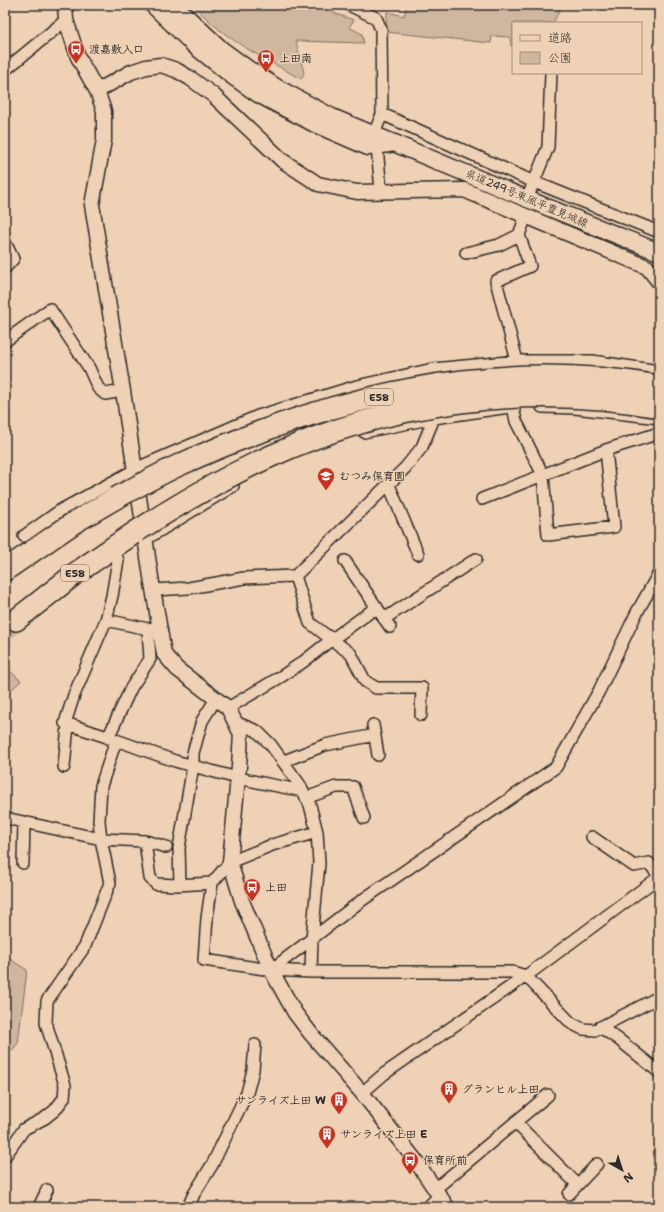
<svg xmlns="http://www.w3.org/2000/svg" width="664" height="1212" viewBox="0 0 664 1212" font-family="'Shantell Sans','Klee One',sans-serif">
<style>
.green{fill:#cfb69f;stroke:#7d7065}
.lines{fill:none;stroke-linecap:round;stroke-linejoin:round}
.motorway-tunnel{stroke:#c8b099;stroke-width:21;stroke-dasharray:21 10;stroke-linecap:butt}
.minor-casing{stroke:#2b2b2b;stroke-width:14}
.tertiary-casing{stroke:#2b2b2b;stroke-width:17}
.secondary-casing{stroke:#2b2b2b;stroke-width:19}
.motorway-casing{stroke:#2b2b2b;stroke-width:24}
.minor{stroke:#efd1b5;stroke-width:11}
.tertiary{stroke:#efd1b5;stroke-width:14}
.secondary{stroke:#efd1b5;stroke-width:16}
.motorway{stroke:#efd1b5;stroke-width:21}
.motorway-bridge-casing{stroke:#2b2b2b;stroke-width:24;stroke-linecap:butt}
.motorway-bridge{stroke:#efd1b5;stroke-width:21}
.labels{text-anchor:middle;stroke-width:3;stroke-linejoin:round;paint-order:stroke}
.shield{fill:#efd1b5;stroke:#665d54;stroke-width:1}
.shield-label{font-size:10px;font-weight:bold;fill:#2b2b2b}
.poi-label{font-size:11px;font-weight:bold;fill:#2b2b2b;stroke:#efd1b5;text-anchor:start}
.street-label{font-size:11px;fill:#2b2b2b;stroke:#efd1b5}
</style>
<rect width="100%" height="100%" fill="#efd1b5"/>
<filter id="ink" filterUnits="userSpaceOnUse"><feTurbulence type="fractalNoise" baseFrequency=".025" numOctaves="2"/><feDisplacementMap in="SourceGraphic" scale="8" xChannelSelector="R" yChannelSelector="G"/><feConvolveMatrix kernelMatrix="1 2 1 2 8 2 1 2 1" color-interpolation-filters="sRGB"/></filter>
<g filter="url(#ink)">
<path class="green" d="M194,5H325L336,14L354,20L349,27L362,34L364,43L296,41L304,73L301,79C264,58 222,39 194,5Z
M407,5H562L553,23H513V46H511L510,37L492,36L491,43L386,32L387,12L404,16Z
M5,666L21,681L5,695Z
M5,956L27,970L18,1043L5,1059Z"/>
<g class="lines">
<path class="motorway-tunnel" d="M5,630L16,620"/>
<g class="minor-casing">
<path id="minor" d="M349,5L376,18L381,29L382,114L374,134
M5,70L66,20
M382,114L534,182L659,232
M377,147L381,191
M527,199L548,147L551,73
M5,242L13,259L5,268
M466,253L499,245L519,235
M5,341L50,309L89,368L98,388L105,394L123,391
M516,367L517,361L496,281L530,266L519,235L526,216
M513,400V407L516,421L543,475L548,535L614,527L606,450
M542,407L575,408L659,418
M364,432L434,418L509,407
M389,485L418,554
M482,499L606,450L659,433
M24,536L61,510L142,466L258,416L357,386L433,369L517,361H592L659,371
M146,539L233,486
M345,561L390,627
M295,576L310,623L351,654L365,681L376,688H422L421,715
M153,590L189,588L244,578L295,576L406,467L422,447L434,418
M384,619L476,559
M106,620L148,629L155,628
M228,708L282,676L303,662L331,640L377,607
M235,722L257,731L271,745L300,785L310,805L317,832L319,863L312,939L311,972
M373,725L378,755
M108,738L131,688L150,659L148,629
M116,740L65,723L74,695L106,620L112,596L118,560
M284,761L325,745L375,735
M64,767L68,725
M306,798L336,787H353L364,818
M5,818L101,839L145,841L166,847
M317,832L272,845L230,862L212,883L207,918L204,960L271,970L311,972H512L526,976L571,1023L583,1029L595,1030L659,997
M592,837L634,866L649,863L659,876
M145,841L150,878L156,884L177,885L212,883
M23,863L24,822
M180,885L179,848L193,766V753L202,721L216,699
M271,970L361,901L556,767L599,691L636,614L659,573
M600,1027L618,1039L659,1072
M362,1093L384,1074L526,976L659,877
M516,1123L577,1184
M5,1156L24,1129L45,1118L55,1110L64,1098L65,1085L46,1023L47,1001L85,946L110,883L101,839L99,821L101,786L116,740L175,761L237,778L303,791
M435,1189L548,1095
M569,1194L597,1164
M39,1207L47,1190
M188,1207L194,1194L212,1165L247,1093L253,1070L255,1045
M428,1207L439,1196"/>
</g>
<g class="tertiary-casing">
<path id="tertiary" d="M65,5L66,20L78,57L97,91L104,111V140L92,205L123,391L151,577L164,654L177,669L228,708L241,734L239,766L230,862L242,901L271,970L295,1013L311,1034L362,1093L416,1161L447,1207
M97,91L131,72L146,67L161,65L176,70L190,78L213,95L283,161L318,184L357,192L464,190L647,267L659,282"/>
</g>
<g class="secondary-casing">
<path id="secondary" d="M153,5L195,46L235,78L258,94L315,124L368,147L395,143
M174,5L222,50L248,69L276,87L332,117L527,199L659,252"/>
</g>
<g class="motorway-casing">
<path id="motorway" d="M5,570L75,522L116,498
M16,620L76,573L137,531"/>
</g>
<use href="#minor" class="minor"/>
<use href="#tertiary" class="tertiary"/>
<use href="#secondary" class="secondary"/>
<use href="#motorway" class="motorway"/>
<g class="motorway-bridge-casing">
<path id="motorway-bridge" d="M116,498C136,487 156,476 177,466C267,425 365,393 463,381C528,373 595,375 659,386
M137,531C179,504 223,478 269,457C391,401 527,383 659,407"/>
</g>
<use href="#motorway-bridge" class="motorway-bridge"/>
</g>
</g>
<defs>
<g id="bus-pin" transform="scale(0.9)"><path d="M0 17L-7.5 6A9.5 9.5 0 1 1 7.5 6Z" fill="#c8321e" stroke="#efd1b5"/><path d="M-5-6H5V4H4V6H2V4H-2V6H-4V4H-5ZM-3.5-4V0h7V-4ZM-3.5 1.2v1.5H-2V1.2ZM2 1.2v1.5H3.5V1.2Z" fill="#fff"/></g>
<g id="school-pin" transform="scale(0.9)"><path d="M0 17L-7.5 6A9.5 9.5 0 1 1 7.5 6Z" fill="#c8321e" stroke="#efd1b5"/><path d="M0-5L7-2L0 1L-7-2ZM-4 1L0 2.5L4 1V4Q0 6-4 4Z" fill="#fff"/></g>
<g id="building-pin" transform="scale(0.9)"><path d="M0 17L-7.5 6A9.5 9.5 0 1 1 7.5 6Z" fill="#c8321e" stroke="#efd1b5"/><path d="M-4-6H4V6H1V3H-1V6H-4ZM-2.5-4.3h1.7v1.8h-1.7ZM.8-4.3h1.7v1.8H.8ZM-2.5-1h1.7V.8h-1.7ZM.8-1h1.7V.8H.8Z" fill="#fff"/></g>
</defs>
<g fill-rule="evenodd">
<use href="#bus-pin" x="76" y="49"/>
<use href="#bus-pin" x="266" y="58"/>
<use href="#school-pin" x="326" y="476"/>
<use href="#bus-pin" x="252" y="887"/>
<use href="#building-pin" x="449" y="1089"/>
<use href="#building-pin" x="339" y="1100"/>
<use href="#building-pin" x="327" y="1134"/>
<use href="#bus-pin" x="410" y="1160"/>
</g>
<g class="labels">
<g class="shield">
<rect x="365" y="389" width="28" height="16" rx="3"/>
<rect x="61" y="565" width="28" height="16" rx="3"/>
</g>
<g class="shield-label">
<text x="379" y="401">E58</text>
<text x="75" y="577">E58</text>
</g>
<g class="poi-label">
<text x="89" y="53">渡嘉敷入口</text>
<text x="279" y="62">上田南</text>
<text x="339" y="480">むつみ保育園</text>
<text x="265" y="891">上田</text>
<text x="462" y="1093">グランヒル上田</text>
<text x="326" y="1104" text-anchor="end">サンライズ上田 W</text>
<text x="340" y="1138">サンライズ上田 E</text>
<text x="423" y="1164">保育所前</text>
</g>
<g class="street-label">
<text transform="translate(527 198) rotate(23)" y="4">県道249号東風平豊見城線</text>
</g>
</g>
<rect width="664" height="1212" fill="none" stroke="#efd1b5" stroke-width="20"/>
<rect x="10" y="10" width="644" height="1192" fill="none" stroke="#2b2b2b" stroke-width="1.5" filter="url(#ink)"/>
<rect x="512" y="22" width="130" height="52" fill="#efd1b5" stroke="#a18f7e"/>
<rect x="520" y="35" width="20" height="6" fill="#efd1b5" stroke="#a18f7e"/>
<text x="548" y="42" font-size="12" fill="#2b2b2b">道路</text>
<rect x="520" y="52" width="20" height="12" fill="#cfb69f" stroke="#a18f7e"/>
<text x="548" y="62" font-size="12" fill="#2b2b2b">公園</text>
<g transform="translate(622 1170) rotate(141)" stroke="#efd1b5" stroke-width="3" paint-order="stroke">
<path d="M0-3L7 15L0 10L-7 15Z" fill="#2b2b2b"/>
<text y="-6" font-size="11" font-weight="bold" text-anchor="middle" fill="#2b2b2b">N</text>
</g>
</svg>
